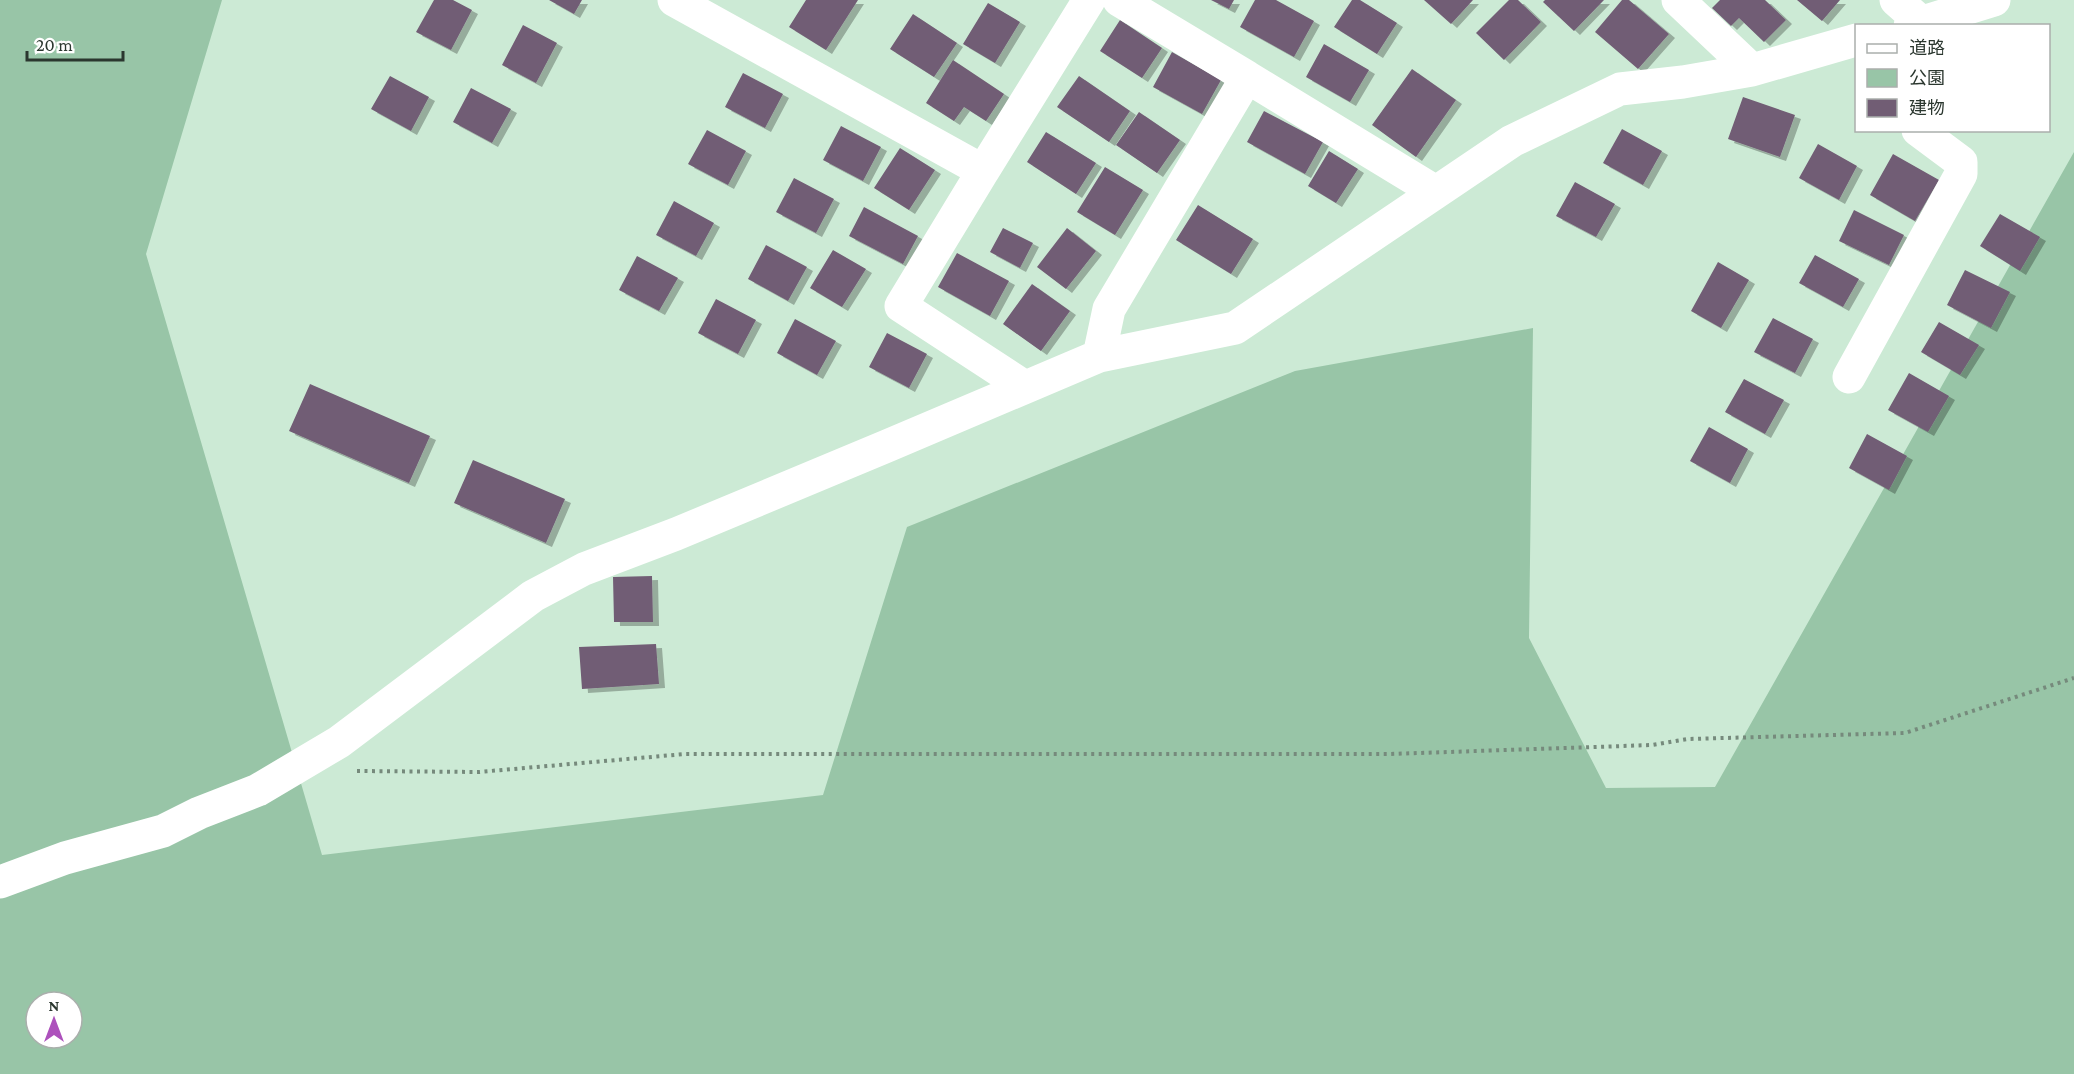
<svg xmlns="http://www.w3.org/2000/svg" width="2074" height="1074" viewBox="0 0 2074 1074" font-family="'Crimson Pro','Noto Sans JP',serif">
<style>
.green{fill:#98c5a7;fill-rule:evenodd}
.building{fill:#715d74;filter:url(#shadow)}
.lines{fill:none;stroke-linecap:round;stroke-linejoin:round}
.path{stroke:#768a7c;stroke-width:4;stroke-dasharray:3 4.5;stroke-linecap:butt}
.minor{stroke:#fff;stroke-width:33}
</style>
<defs>
<filter id="shadow"><feDropShadow dx="6" dy="4" stdDeviation="0" flood-color="#0004"/></filter>
</defs>
<rect width="100%" height="100%" fill="#ccead5"/>
<path class="green" d="M0,0H222L146,254L322,855L823,795L907,527L1295,371L1533,328L1529,638L1606,788L1715,787L2074,152V1074H0ZM36,1002H72V1038H36Z"/>
<path class="building" d="M434,0H453L472,10L451,50L416,32Z
M549,0H582L574,14Z
M806,0H858L826,50L789,27Z
M1211,0H1234L1229,9Z
M1255,0H1276L1314,21L1294,57L1240,27Z
M1352,0H1360L1397,23L1377,54L1334,27Z
M1424,0H1473L1451,24Z
M1509,0H1518L1541,22L1504,60L1476,33Z
M1545,0H1604L1574,31L1543,2Z
M1622,0H1629L1669,34L1638,69L1595,32Z
M1720,0H1765L1786,20L1764,42L1739,18L1731,26L1712,8Z
M1797,0H1840L1822,21Z
M988,3L1020,22L995,63L963,44Z
M913,14L957,43L934,77L890,49Z
M1120,20L1162,48L1142,78L1100,51Z
M523,25L557,43L536,83L502,65Z
M1324,44L1369,70L1350,102L1306,77Z
M1172,52L1221,80L1202,114L1153,87Z
M953,60L1004,94L986,121L964,107L954,121L926,103Z
M1412,69L1456,100L1416,157L1372,125Z
M743,73L783,94L765,128L725,107Z
M390,76L429,97L411,131L371,109Z
M1079,76L1130,111L1109,142L1057,107Z
M471,88L511,109L492,143L453,122Z
M1743,97L1795,115L1780,157L1728,139Z
M1264,111L1323,142L1305,174L1247,142Z
M1139,112L1180,140L1157,173L1116,145Z
M841,126L881,147L863,181L823,160Z
M1622,129L1662,151L1643,185L1603,163Z
M707,130L746,151L728,185L688,164Z
M1046,132L1096,163L1076,194L1027,162Z
M1818,144L1857,166L1839,200L1799,178Z
M900,148L935,170L909,210L874,188Z
M1329,151L1358,169L1336,203L1308,186Z
M1893,154L1939,180L1915,221L1870,195Z
M1105,167L1143,190L1115,235L1077,212Z
M794,178L834,199L816,233L776,212Z
M1575,182L1615,204L1596,237L1556,216Z
M674,201L714,223L696,256L656,235Z
M1198,205L1253,239L1231,274L1176,240Z
M864,207L918,236L903,264L849,236Z
M1854,210L1904,235L1889,265L1839,241Z
M2000,214L2040,237L2020,271L1980,246Z
M1003,228L1033,243L1020,268L990,252Z
M1067,228L1096,251L1066,289L1037,267Z
M766,245L807,267L788,301L748,279Z
M833,250L866,269L842,307L810,288Z
M957,253L1009,281L990,316L938,287Z
M1815,255L1859,279L1843,307L1799,283Z
M637,256L678,278L659,311L619,290Z
M1718,262L1749,280L1721,328L1691,311Z
M1965,270L2010,292L1991,328L1947,305Z
M1032,284L1070,311L1041,351L1003,324Z
M716,299L756,320L738,354L698,333Z
M1773,318L1813,339L1795,373L1754,352Z
M795,319L836,341L817,375L777,353Z
M1939,322L1979,345L1960,375L1921,352Z
M887,333L927,354L909,388L869,367Z
M1909,373L1949,396L1928,432L1888,410Z
M1744,379L1784,400L1765,434L1725,412Z
M310,384L430,436L409,483L289,431Z
M1709,427L1748,449L1730,483L1690,461Z
M1867,434L1907,456L1889,490L1849,468Z
M473,460L565,499L546,543L454,503Z
M652,576L653,622H614L613,577Z
M656,644L659,684L582,689L579,647Z"/>
<g class="lines">
<path class="path" d="M357,771L479,772L685,754H1390L1652,745L1688,739L1905,733L2074,678"/>
<path class="minor" d="M674,0L983,171L901,306L1025,387
M1678,0L1752,70
M1896,0L1921,22
M1910,26L1994,0
M1247,77L1436,192
M983,171L1089,0
M1099,356L1109,309L1247,77L1119,0
M1849,377L1961,174V162L1918,130
M0,882L65,858L163,831L199,813L258,790L339,742L533,596L584,569L676,534L887,446L1099,356L1235,328L1512,141L1620,89L1683,82L1752,70L1856,40"/>
</g>
<rect x="1855" y="24" width="195" height="108" fill="#ffffff" stroke="#aaafac" stroke-width="1.5"/>
<rect x="1867" y="44" width="30" height="9" fill="#ffffff" stroke="#aaafac" stroke-width="1.5"/>
<text x="1909" y="54" font-size="18" fill="#2b372f">道路</text>
<rect x="1867" y="69" width="30" height="18" fill="#98c5a7" stroke="#aaafac" stroke-width="1.5"/>
<text x="1909" y="84" font-size="18" fill="#2b372f">公園</text>
<rect x="1867" y="99" width="30" height="18" fill="#715d74" stroke="#aaafac" stroke-width="1.5"/>
<text x="1909" y="114" font-size="18" fill="#2b372f">建物</text>
<g transform="translate(54 1020)"><circle r="28" fill="#ffffff" stroke="#aaafac" stroke-width="1.5"/>
<path d="M0-4.5L10 22L0 15L-10 22Z" fill="#ad51bc"/>
<text y="-9" font-size="16" font-weight="bold" text-anchor="middle" fill="#2b372f">N</text>
</g>
<path d="M27 51v9h96v-9" fill="none" stroke="#2b372f" stroke-width="3"/>
<text x="36" y="51" font-size="18" fill="#2b372f" stroke="#ffffff" stroke-width="4.5" paint-order="stroke">20 m</text>
</svg>
